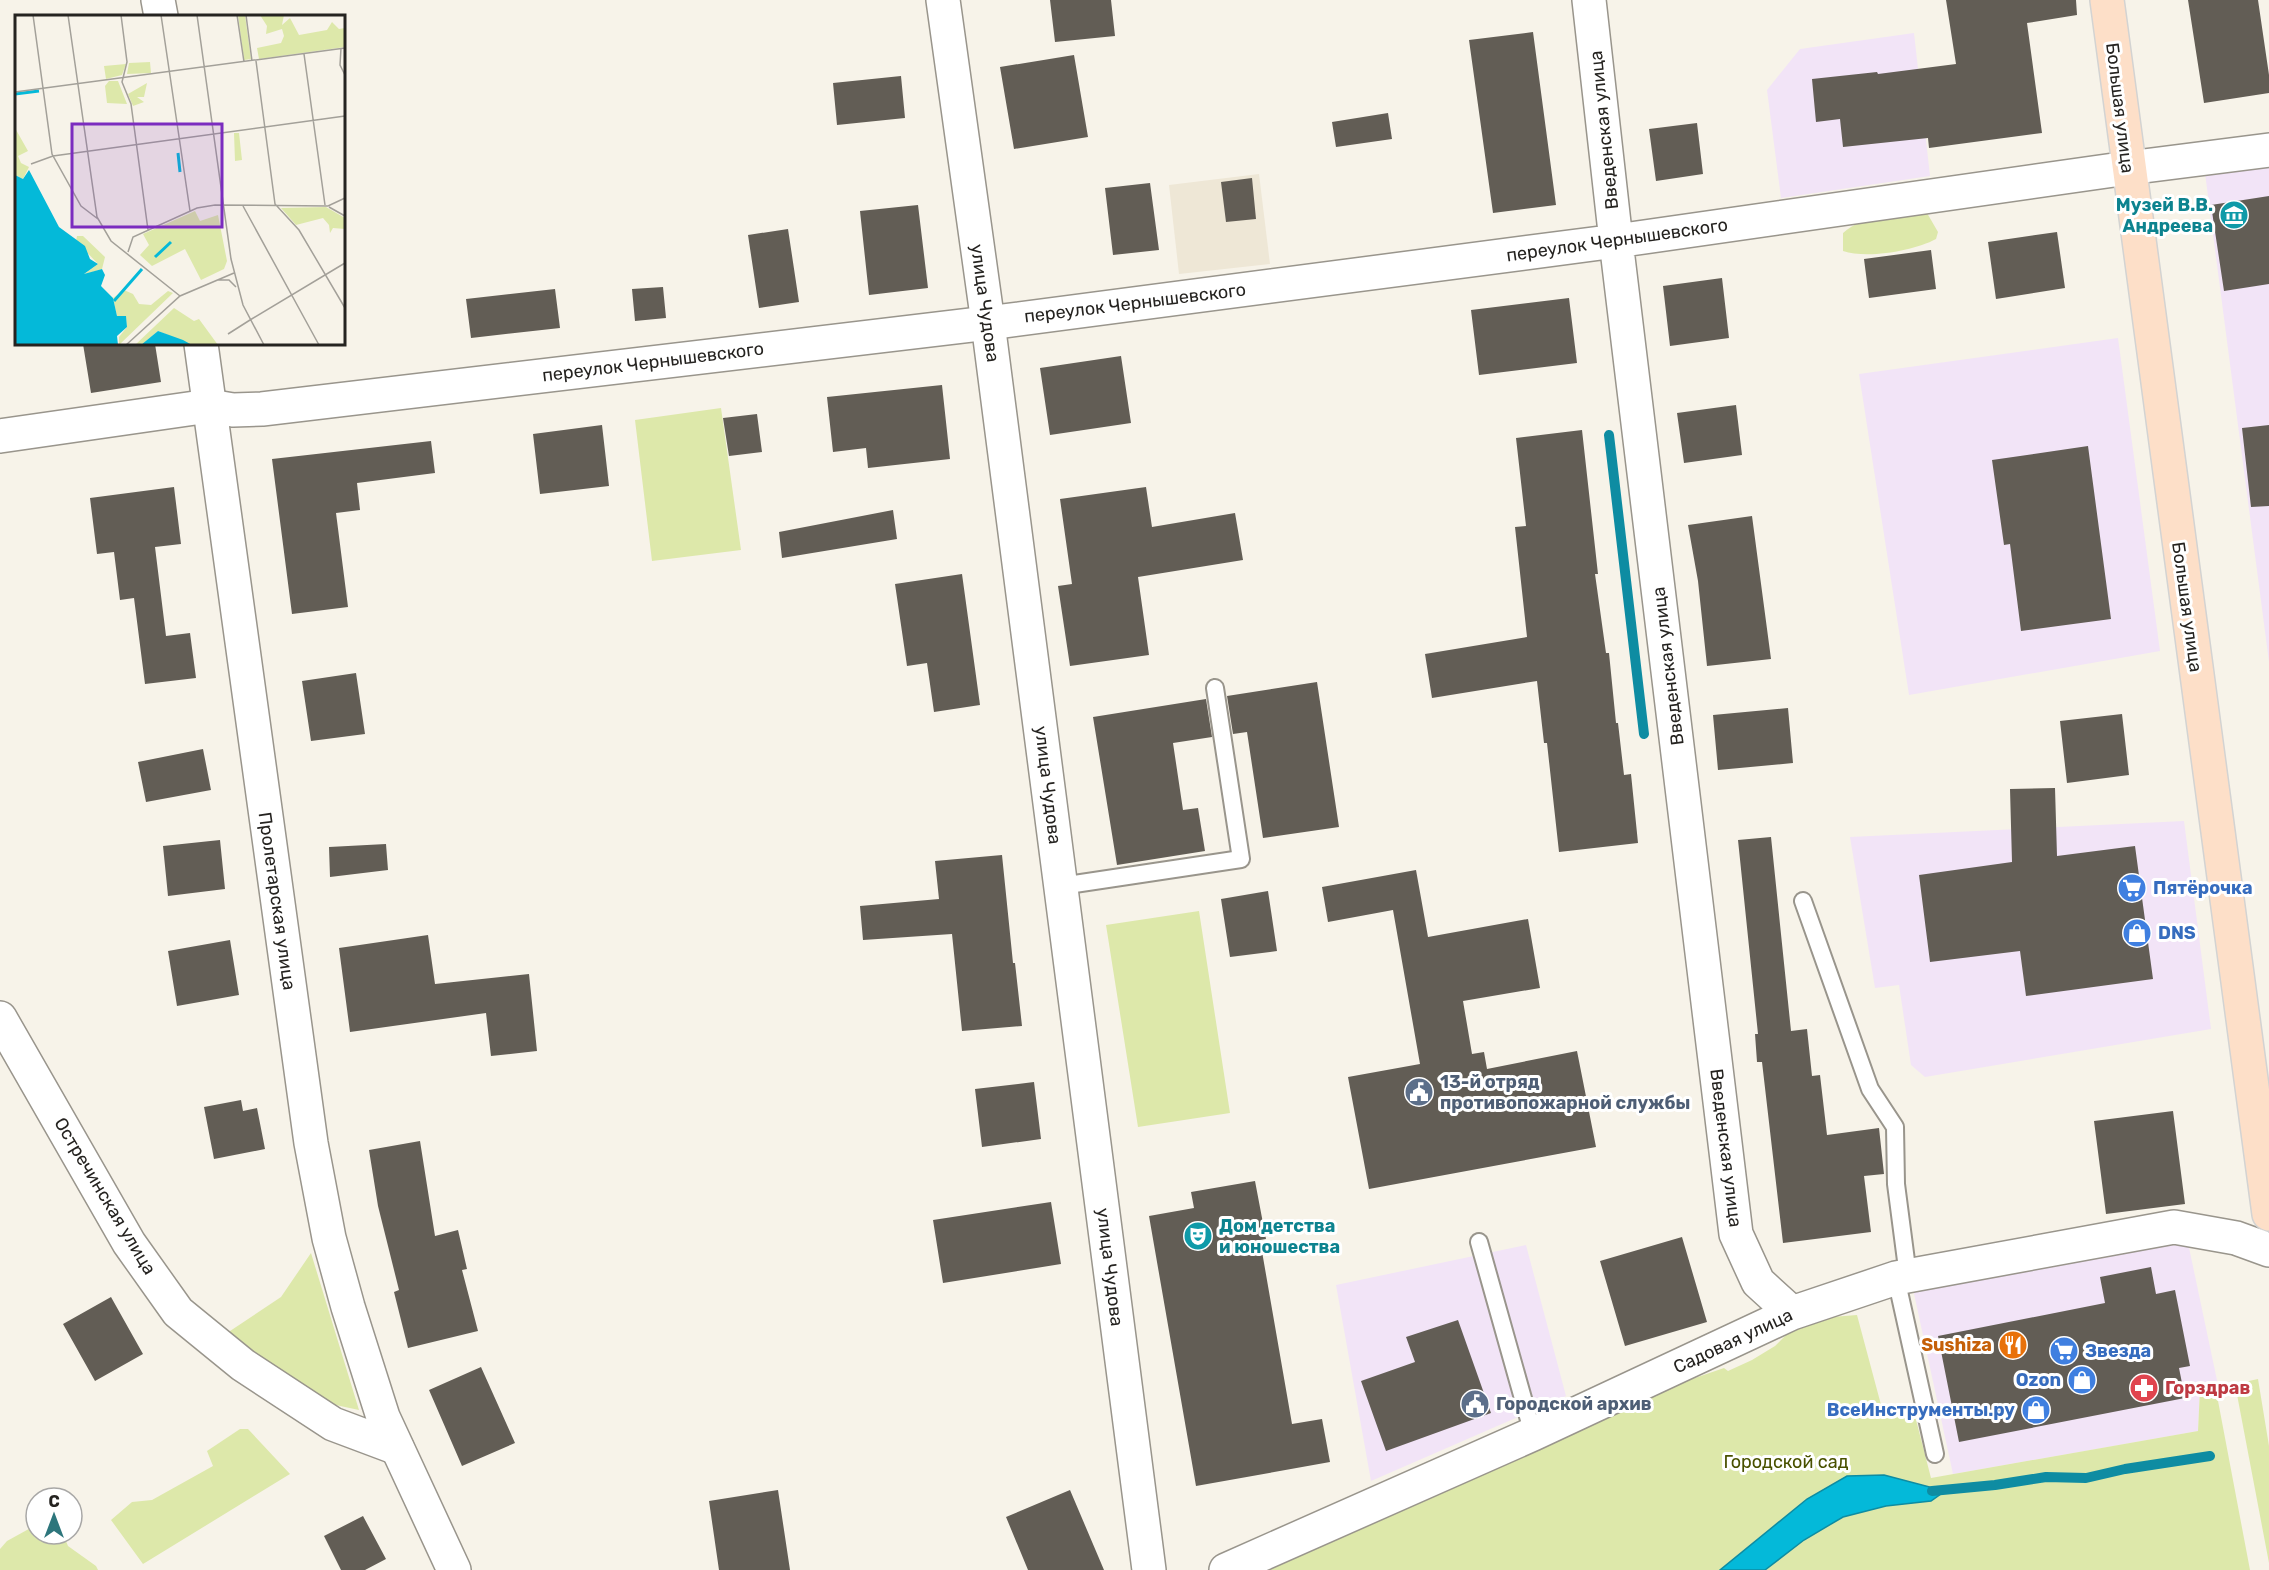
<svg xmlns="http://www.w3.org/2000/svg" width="2269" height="1570" viewBox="0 0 2269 1570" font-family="Rubik,sans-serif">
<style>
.commercial{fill:#f2e4f7}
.built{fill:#eee7d6}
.green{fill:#dde8aa}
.water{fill:#04b9d9;stroke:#0e8ca2;stroke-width:1.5}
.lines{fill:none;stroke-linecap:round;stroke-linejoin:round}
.stream{stroke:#0e8ca2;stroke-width:10}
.building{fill:#625d55}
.lane-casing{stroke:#99958c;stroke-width:20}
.street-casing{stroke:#99958c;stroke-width:36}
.secondary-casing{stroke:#99958c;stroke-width:36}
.primary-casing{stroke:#d3d3d2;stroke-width:36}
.lane{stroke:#fff;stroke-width:16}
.street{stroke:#fff;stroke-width:33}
.secondary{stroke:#fff;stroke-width:33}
.primary{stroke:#fddfc8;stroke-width:33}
.labels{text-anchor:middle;stroke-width:6;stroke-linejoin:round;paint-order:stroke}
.street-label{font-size:18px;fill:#252320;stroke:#fff}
.culture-label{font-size:18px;font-weight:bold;fill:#0d838f;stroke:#fff;text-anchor:end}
.shop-label{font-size:18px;font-weight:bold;fill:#366cbe;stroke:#fff;text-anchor:start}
.service-label{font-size:18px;font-weight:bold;fill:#4e5e75;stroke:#fff;text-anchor:start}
.food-label{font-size:18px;font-weight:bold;fill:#c56008;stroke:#fff;text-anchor:end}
.health-label{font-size:18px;font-weight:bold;fill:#be3a42;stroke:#fff;text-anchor:start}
.park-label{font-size:18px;fill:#495100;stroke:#fff}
.inset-river{fill:none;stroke:#04b9d9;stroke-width:3}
.inset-road{fill:none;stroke:#a3a099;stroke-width:1.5}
.view{fill:#7b2cbf;fill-opacity:0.15;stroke:#7b2cbf;stroke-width:3}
.inset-edge{fill:none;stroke:#252320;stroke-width:3}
</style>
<rect width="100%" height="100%" fill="#f7f3e9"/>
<path class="commercial" d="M1914,33L1930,176L1781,198L1767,90L1800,49Z
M2269,165V662L2205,173Z
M2118,338L2160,651L1909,695L1859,374Z
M2184,821L2211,1029L1925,1077L1911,1065L1899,985L1875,988L1850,837Z
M2187,1238L2218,1385L2200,1389L2198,1431L1953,1474L1913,1289Z
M1526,1245L1566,1396L1371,1481L1336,1285Z"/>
<path class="built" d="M1259,174L1270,264L1179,274L1169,185Z"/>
<path class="green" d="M1927,213L1938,232L1936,239C1914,251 1867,259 1843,251V233C1864,214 1899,216 1927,213Z
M721,408L741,550L652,561L635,420Z
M1199,911L1230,1113L1138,1127L1106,925Z
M311,1253L359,1410L317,1401L221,1337L281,1297Z
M1857,1315L1884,1416L1914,1412L1931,1478L2198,1431L2200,1389L2215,1385L2250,1570H1257L1657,1391L1724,1368L1728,1371L1752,1360L1775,1346L1790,1331L1832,1317Z
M2258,1379L2269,1446V1563L2235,1384Z
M240,1429H248L290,1474L143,1564L111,1520L132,1502L152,1500L213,1466L207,1451Z
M36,1525V1534H63L68,1546L96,1566L98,1570H0V1549L7,1541Z"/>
<path class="water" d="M1884,1475L1945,1491L1931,1501L1886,1506L1843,1517L1804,1540L1765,1570H1720L1807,1499L1847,1476Z"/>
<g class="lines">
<path class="stream" d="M1609,435L1644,734
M1932,1491L1995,1485L2046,1477L2086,1478L2125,1469L2210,1456"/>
</g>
<path class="building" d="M1050,0H1111L1115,36L1055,42Z
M1946,0H2076L2077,15L2027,23L2042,133L1929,148L1928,138L1843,147L1840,119L1816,122L1812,79L1877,72L1878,74L1956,64Z
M2188,0H2258L2269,75V93L2204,103Z
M1533,32L1556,205L1493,213L1469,40Z
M1074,55L1088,137L1014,149L1000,67Z
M901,76L905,118L837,125L833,83Z
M1388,113L1392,139L1336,147L1332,122Z
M1697,123L1703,174L1656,181L1649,129Z
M1252,178L1256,219L1226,222L1221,182Z
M1150,183L1159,250L1113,255L1105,188Z
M2269,196V284L2224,291L2211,205Z
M918,205L928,288L869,295L860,211Z
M788,229L799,302L759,308L748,235Z
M2057,232L2065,288L1996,299L1988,242Z
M1931,250L1936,289L1869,298L1864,259Z
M1722,278L1729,338L1670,346L1663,286Z
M663,287L666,318L635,321L632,289Z
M555,289L560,328L471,338L466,299Z
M1569,298L1577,363L1479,375L1471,310Z
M83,344H155L161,382L91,393Z
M1121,356L1131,423L1050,435L1040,368Z
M942,385L950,459L868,468L866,448L833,452L827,397Z
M1736,405L1742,455L1684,463L1677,413Z
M757,414L762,452L729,456L723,418Z
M602,425L609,486L540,494L533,434Z
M2269,425V506L2251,507L2242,428Z
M1582,430L1598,574H1595L1606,653H1609L1616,723H1618L1624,775L1631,774L1638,843L1559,852L1547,743H1544L1537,681L1432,698L1425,654L1527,637L1515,527L1526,526L1516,438Z
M431,441L435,473L357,483L360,510L336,513L348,607L292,614L272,459Z
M2088,446L2111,619L2021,631L2010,544L2004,545L1992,460Z
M174,487L181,544L155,547L166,636L190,633L196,678L145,684L134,598L120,600L114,552L97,554L90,498Z
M1146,487L1152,527L1235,513L1243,560L1138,577L1149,655L1070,666L1058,586L1072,584L1060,499Z
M893,510L897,539L782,558L779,532Z
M1752,516L1771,659L1707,666L1698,581L1688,525Z
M962,574L980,705L934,712L927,663L907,666L895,584Z
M356,673L365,734L311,741L302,681Z
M1317,682L1339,827L1263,838L1247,732L1233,734L1227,696Z
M1206,699L1212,737L1173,743L1183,810L1198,808L1205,851L1117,865L1093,717Z
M1788,708L1793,763L1718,770L1713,715Z
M2122,714L2129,775L2067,783L2060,721Z
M203,749L211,790L146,802L138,762Z
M2055,788L2057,856L2135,846L2153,979L2026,996L2020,951L1930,962L1919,875L2012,862L2010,789Z
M1771,837L1791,1031L1807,1029L1812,1076L1820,1075L1827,1135L1879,1128L1884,1174L1864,1176L1871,1232L1783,1243L1762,1062H1757L1755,1034H1758L1738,840Z
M220,840L225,889L168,896L163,846Z
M386,844L388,870L330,877L329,847Z
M1002,855L1013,963H1015L1022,1026L962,1031L952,934L863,940L860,906L939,899L935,861Z
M1416,870L1428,937L1528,919L1540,988L1463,1001L1472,1054L1484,1052L1487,1069L1577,1051L1596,1147L1369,1189L1348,1077L1420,1064L1393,910L1328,922L1322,887Z
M1268,891L1277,951L1230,957L1221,899Z
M428,935L435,984L529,974L537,1051L491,1056L486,1013L350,1032L339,948Z
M230,940L239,995L177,1006L168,951Z
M1034,1082L1041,1139L982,1147L975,1089Z
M241,1100L243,1111L257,1108L265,1149L214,1159L204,1107Z
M2173,1111L2185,1204L2106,1214L2094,1121Z
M420,1141L435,1236L458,1230L467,1269L462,1270L478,1331L408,1348L394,1292L399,1290L378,1206L369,1150Z
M1255,1181L1266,1239L1260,1240L1292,1424L1322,1419L1330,1462L1196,1486L1149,1216L1194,1208L1191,1192Z
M1051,1202L1061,1264L943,1283L933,1220Z
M1682,1237L1707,1322L1625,1346L1600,1261Z
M2151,1267L2156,1294L2175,1290L2190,1366L2179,1368L2185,1398L1959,1442L1938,1336L2105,1303L2100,1277Z
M111,1297L143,1354L95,1381L63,1324Z
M1458,1320L1491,1413L1386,1451L1361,1381L1415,1362L1406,1337Z
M481,1367L515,1443L462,1466L429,1390Z
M778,1490L790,1570H719L709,1501Z
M1070,1490L1104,1570H1028L1006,1517Z
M363,1516L386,1559L365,1570H341L324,1536Z"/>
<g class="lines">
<g class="lane-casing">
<path id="lane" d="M1061,886L1241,859L1215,688
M1803,901L1870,1089L1895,1127L1896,1184L1908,1276
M1479,1242L1533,1434
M1896,1278L1935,1454"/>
</g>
<g class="street-casing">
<path id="street" d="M1589,0L1616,241L1736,1234L1758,1282L1792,1313
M0,436L209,406L233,410L262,409L988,323L1616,241L2128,168L2269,150
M0,1018L129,1243L178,1312L243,1365L333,1424L397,1448
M1226,1570L1533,1434L1792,1313L1896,1278L2174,1227L2236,1238L2269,1250"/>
</g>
<g class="secondary-casing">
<path id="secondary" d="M158,0L161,16
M943,0L988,323L1149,1570
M201,344L311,1143L329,1238L348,1307L383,1417L454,1570"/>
</g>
<g class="primary-casing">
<path id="primary" d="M2107,0L2269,1214"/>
</g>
<use href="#lane" class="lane"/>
<use href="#street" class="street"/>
<use href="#secondary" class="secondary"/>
<use href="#primary" class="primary"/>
</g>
<defs>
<g id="museum-disc" transform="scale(1.5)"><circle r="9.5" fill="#0f9aa8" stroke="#fff"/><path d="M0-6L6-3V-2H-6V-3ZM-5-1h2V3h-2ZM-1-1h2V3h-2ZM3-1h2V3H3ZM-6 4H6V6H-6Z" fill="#fff"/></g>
<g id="supermarket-disc" transform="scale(1.5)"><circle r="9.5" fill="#3f7fe0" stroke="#fff"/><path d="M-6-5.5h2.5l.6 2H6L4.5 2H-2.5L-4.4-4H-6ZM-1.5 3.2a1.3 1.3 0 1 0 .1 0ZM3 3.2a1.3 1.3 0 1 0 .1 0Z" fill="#fff"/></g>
<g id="shop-disc" transform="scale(1.5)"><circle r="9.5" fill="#3f7fe0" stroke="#fff"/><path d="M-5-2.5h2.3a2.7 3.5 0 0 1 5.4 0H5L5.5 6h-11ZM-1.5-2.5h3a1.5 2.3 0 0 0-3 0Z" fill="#fff"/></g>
<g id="civic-disc" transform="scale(1.5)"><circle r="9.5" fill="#5c6f8a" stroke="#fff"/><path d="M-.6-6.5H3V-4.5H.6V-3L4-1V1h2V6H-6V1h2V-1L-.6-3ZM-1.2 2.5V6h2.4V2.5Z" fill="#fff"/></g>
<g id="theatre-disc" transform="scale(1.5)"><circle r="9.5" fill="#0f9aa8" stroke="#fff"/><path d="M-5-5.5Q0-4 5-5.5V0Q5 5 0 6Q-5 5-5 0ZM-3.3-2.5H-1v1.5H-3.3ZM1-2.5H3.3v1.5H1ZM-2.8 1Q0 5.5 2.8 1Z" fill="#fff"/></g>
<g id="restaurant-disc" transform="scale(1.5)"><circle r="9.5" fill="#e8710a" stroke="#fff"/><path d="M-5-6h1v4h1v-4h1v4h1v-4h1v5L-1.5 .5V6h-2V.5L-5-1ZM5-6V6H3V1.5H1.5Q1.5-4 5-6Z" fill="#fff"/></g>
<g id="pharmacy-disc" transform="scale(1.5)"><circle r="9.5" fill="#e0444e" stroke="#fff"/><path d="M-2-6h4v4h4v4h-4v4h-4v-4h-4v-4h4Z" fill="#fff"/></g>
</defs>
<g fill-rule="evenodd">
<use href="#museum-disc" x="2234" y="215"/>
<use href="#supermarket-disc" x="2132" y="888"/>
<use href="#shop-disc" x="2137" y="933"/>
<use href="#civic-disc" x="1419" y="1092"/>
<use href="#theatre-disc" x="1198" y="1236"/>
<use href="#restaurant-disc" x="2013" y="1345"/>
<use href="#supermarket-disc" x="2064" y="1351"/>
<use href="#shop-disc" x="2082" y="1380"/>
<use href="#pharmacy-disc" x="2144" y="1388"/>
<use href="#civic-disc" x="1475" y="1404"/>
<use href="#shop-disc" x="2036" y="1410"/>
</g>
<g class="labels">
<g class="street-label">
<text transform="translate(2120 108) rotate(83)" y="6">Большая улица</text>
<text transform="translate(1604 130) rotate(-96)" y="6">Введенская улица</text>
<text transform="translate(1617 240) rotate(-8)" y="6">переулок Чернышевского</text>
<text transform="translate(985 303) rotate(82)" y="6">улица Чудова</text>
<text transform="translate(1135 303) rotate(-7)" y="6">переулок Чернышевского</text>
<text transform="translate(653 362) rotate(-7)" y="6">переулок Чернышевского</text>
<text transform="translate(2187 607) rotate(82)" y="6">Большая улица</text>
<text transform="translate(1668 666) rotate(-97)" y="6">Введенская улица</text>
<text transform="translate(1048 785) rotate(83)" y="6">улица Чудова</text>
<text transform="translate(277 901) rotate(82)" y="6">Пролетарская улица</text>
<text transform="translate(1726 1148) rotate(83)" y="6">Введенская улица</text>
<text transform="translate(105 1196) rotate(59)" y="6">Остречинская улица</text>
<text transform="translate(1110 1267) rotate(83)" y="6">улица Чудова</text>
<text transform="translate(1733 1341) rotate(-25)" y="6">Садовая улица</text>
</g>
<g class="culture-label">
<text x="2213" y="211">Музей В.В.<tspan x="2213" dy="21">Андреева</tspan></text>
<text x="1219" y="1232" text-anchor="start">Дом детства<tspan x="1219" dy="21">и юношества</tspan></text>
</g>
<g class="shop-label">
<text x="2153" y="894">Пятёрочка</text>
<text x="2158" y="939">DNS</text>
<text x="2085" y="1357">Звезда</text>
<text x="2061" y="1386" text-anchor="end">Ozon</text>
<text x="2015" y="1416" text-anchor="end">ВсеИнструменты.ру</text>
</g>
<g class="service-label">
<text x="1440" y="1088">13-й отряд<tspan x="1440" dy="21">противопожарной службы</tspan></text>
<text x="1496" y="1410">Городской архив</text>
</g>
<g class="food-label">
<text x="1992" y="1351">Sushiza</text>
</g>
<g class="health-label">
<text x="2165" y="1394">Горздрав</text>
</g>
<g class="park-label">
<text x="1786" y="1468">Городской сад</text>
</g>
</g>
<g transform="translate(15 15)">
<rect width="330" height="330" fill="#f7f3e9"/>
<path d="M223,0H230L236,44L229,45ZM245,0H269L267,10L275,3L284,20L312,15L317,7L324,14L330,13V32L244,44L242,33L266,28L269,21L267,14L251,19L252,11ZM135,47L136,58L112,59L114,48ZM111,49L107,60L91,64L89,51ZM94,66H103L112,89L92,88L90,71ZM132,68L129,82H122L129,87L118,91L113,79ZM0,113L13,136L3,141L6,148L14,152L8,164L0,160ZM219,118H224L227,145L220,146ZM311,192L330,203V214L318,213L315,218L314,210L308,203L281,210L266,193ZM180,196L185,206L203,200L212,246L209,254L186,265L170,234L137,251L125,240L134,230L128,219ZM62,221H68L90,242L87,254L68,260L83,249L61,226ZM109,275L118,279L124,289L136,290L153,276L158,278L104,330V322L112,312L111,302L102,301L98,283ZM159,293L179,306L184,304L203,330H177L143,316L129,328L120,330Z" fill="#dde8aa"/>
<path d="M14,155L44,212L70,231L75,244L83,249L69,259L87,254L90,260L86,271L98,283L102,301H111L112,312L102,321L103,330H0V160L8,164ZM143,316L168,325L177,330H126Z" fill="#04b9d9"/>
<path class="inset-river" d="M0,79L24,76M163,138L165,157M140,242L156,227M99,286L127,254"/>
<path class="inset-road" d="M18,0L37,139L66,191L83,204M53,0L82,202L96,226L165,281M106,0L112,47L107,67L116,89L133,215M146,0L175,196M182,0L216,244L228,290L249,330M222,0L229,47M231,0L237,46M326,33L325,50L330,60M289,39L310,190M241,46L260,189L284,215L330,293M0,77L330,33M16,149L38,141L330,101M228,191L304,330M314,192L330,201M113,237L118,222L182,193L200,190L313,191L330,183M203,265H214L221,272M235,305L330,248M213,319L235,305M111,330L165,281L219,258"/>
<path class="view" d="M57,109H207V212H57Z"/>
<rect width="330" height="330" class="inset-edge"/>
</g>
<g transform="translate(54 1516)"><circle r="28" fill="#ffffff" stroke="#a8a7a6" stroke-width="1.5"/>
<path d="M0-4.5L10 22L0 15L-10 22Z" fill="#2d767c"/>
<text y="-9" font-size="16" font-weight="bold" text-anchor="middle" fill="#252320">С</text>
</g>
</svg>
